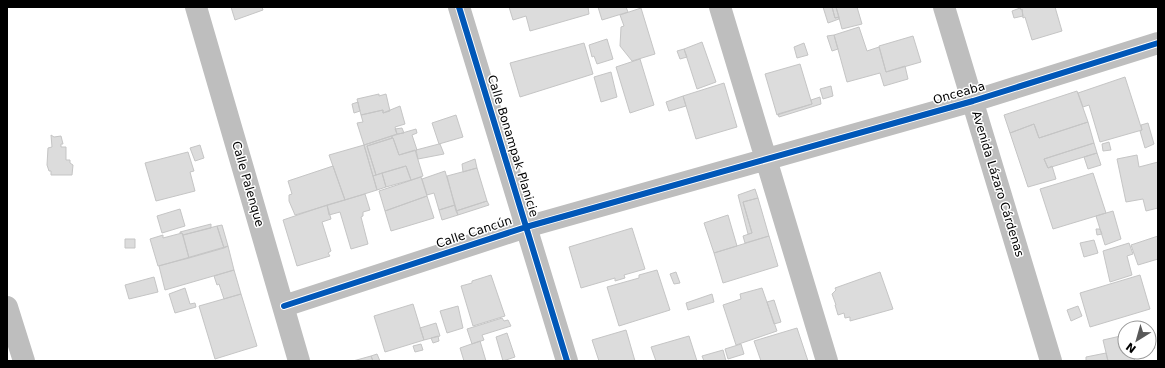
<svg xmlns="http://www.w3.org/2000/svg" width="1165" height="368" viewBox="0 0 1165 368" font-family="'DejaVu Sans',sans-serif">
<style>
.building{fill:#dcdcdc;stroke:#c5c5c5}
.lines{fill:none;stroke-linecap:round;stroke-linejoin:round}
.minor{stroke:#bebebe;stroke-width:22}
.cycleway-casing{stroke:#fff;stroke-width:8}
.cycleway{stroke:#0057b8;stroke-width:6}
.labels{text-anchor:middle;stroke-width:3;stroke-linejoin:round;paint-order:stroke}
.street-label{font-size:12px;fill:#000;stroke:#fff}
</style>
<rect width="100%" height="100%" fill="#fff"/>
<path class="building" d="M231,7H262L263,10L235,20Z
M509,7H588L589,14L530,31L526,16L513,20Z
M598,7H626L628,12L602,20Z
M823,7H832L835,18L839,17V19L828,23Z
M832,7H836L839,17L835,18Z
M836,7H857L862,24L842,29Z
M1020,7H1055L1062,31L1032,40L1025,17L1023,18L1022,9L1021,10Z
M641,8L655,54L632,61L620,46L621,27L624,26L620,15Z
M1020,8L1021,10L1022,9L1023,16L1014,18L1012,11Z
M859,27L867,51L879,47L886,72L905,66L908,79L884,86L880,73L847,82L834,35Z
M834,35L838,49L832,51L827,36Z
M913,36L921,62L886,72L879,46Z
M607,39L613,59L597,64L594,56L592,57L589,45Z
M702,42L716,82L697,89L684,49Z
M584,43L593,74L520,97L510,63Z
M804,43L808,55L797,58L794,47Z
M684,49L687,57L680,59L677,51Z
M640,59L654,105L630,113L616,67Z
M800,64L812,104L777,115L765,74Z
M611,72L617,97L601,102L594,77Z
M1125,77L1142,130L1100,142L1089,105L1083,107L1078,93Z
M724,83L737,127L696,139L683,96Z
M831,86L833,96L823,99L820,89Z
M1077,91L1088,122L1039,138L1034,124L1010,133L1004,115Z
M379,94V96L386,94L390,111L383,113V110L361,115L357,99Z
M683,96L686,106L669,111L666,102Z
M820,97L821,104L779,117L778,114L812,104L811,100Z
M358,102L360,111L354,113L352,104Z
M400,106L405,124L395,127L397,134L364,145L357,123L363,122L361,115L383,110V113Z
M456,115L463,137L439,144L432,123Z
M1088,122L1094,143L1044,159L1048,168L1052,166L1056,179L1028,187L1010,133L1034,124L1039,138Z
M1148,123L1154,144L1145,148L1140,131L1142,130L1141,125Z
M402,128L404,133L397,134L395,129Z
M416,129L417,133L412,135L417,150L399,155L393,138H392V136Z
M51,135L54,137L61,136L63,144H61V147H66V160H70V163L73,165L72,175H51V171H49L47,165L48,148L52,147Z
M392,136V138L367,146L376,175L373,176L364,145Z
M393,138L399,155L415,150L423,176L411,180L406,166L376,175L367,146Z
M1109,142L1111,150L1103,151L1102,144Z
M1094,143L1097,153L1048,168L1044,159Z
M439,144H440L444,154L418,159L416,150Z
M200,145L204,158L195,161L190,148Z
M364,145L377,190L345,200L329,155Z
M188,152L194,171L190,172L195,191L156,201L145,163Z
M1097,153L1101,165L1088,169L1084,157Z
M1137,155L1139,167L1158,162V208L1146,211L1143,199L1126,202L1117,159Z
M475,159L477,168L463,172L462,164Z
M333,166L345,200L295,215L289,201V195L292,194L288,181Z
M406,166L411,180L386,187L382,173Z
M477,168L487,201L456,211L447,176Z
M445,171L455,205L439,210L434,193L427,195L422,179Z
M382,173L386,187L377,190L373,176Z
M1093,173L1106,213L1053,229L1040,189Z
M421,177L427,196L385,211L379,191Z
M755,189L758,198L743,202L752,233L748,234L738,195Z
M365,194L370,210L363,212V216L361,217L368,244L351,249L340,212L329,215L327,205Z
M427,196L434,218L391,231L385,211Z
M758,198L769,236L745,243L743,236L752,233L743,202Z
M487,201L489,205L458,215L456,211Z
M327,205L331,219L322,222L331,251L328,253L330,256L297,266L283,220Z
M455,205L458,215L442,220L439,210Z
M180,209L185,226L162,233L157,216Z
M1113,211L1121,239L1105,245L1096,216Z
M728,215L737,246L714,253L704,223Z
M211,224V228L183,235L182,233H180V232Z
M222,225L228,246L224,248L217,226Z
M217,226L224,248L189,258L183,235Z
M632,228L645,269L624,275L625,278L615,281V278L581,288L569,247Z
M1096,229H1100L1102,234L1097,235Z
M182,233L189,258L158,266L150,239L163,235V238Z
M769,236L778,266L723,283L714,253Z
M1158,236V259L1138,265L1131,245Z
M125,239H135V248H125Z
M1094,240L1098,253L1084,257L1080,243Z
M1129,243L1133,254L1127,256L1132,275L1110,282L1103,251Z
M228,246L234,270L165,290L159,266Z
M234,270L241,294L224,299L219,284L217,285L214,276Z
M657,270L670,310L619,326L607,287L639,278V275Z
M676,272L680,283L674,284L670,274Z
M880,272L893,309L850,321V317L845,318L844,313L838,315L835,305H836L832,294L836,290L835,288Z
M491,275L505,316L473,326L461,286L472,283V281Z
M1140,275L1150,309L1090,327L1080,293Z
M154,277L158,292L129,299L125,285Z
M185,288L190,304L195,303L196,307L175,313L169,294Z
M762,288L777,331L736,345L723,305L741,299L740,294Z
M241,294L257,346L215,359L199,306Z
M712,294L714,302L688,310L686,303Z
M774,300L781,322L774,324L767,302Z
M413,304L424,340L385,352L374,316Z
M458,306L463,328L447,333L440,311Z
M1078,306L1082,316L1071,321L1067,310Z
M502,318L504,321L508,320L511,326L482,335L484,340L472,344L467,329Z
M436,323L440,336L424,340L420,328Z
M797,328L808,361H761L754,341Z
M626,330L635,361H599L592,340Z
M507,333L515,357L503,361L496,337Z
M1125,335V352H1132L1135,361H1108L1103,340Z
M438,336L439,341L433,343L431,338Z
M689,336L697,361H656L651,347Z
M1152,340L1155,348L1149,351V341Z
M480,341L486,361H464L460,348Z
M421,344L423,350L415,352L413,346Z
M741,344L744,354L728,359L725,349Z
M723,350L726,361H704L702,356Z
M1106,353L1108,361H1086V357Z
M377,354L380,361H373L371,356Z
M371,356L373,361H353Z"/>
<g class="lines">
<path class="minor" d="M196,7L299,361
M459,7L567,361
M720,7L827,361
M944,7L1051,361
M284,306L526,227L973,101L1158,43
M7,307L24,361"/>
<g class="cycleway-casing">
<path id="cycleway" d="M459,7L567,361
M284,306L526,227L973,101L1158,43"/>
</g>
<use href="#cycleway" class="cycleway"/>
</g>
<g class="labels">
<g class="street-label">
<text transform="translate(959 93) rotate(-16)" y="4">Onceaba</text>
<text transform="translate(513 146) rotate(73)" y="4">Calle Bonampak Planicie</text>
<text transform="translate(248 184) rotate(74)" y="4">Calle Palenque</text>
<text transform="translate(998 184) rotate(73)" y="4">Avenida Lázaro Cárdenas</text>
<text transform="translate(474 232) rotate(-18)" y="4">Calle Cancún</text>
</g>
</g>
<rect width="1165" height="368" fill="none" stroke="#000000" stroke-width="16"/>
<g transform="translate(1137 340) rotate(217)"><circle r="19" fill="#ffffff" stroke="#999999"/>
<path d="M0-3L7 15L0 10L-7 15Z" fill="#595959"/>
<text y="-6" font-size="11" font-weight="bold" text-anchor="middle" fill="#000000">N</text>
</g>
</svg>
